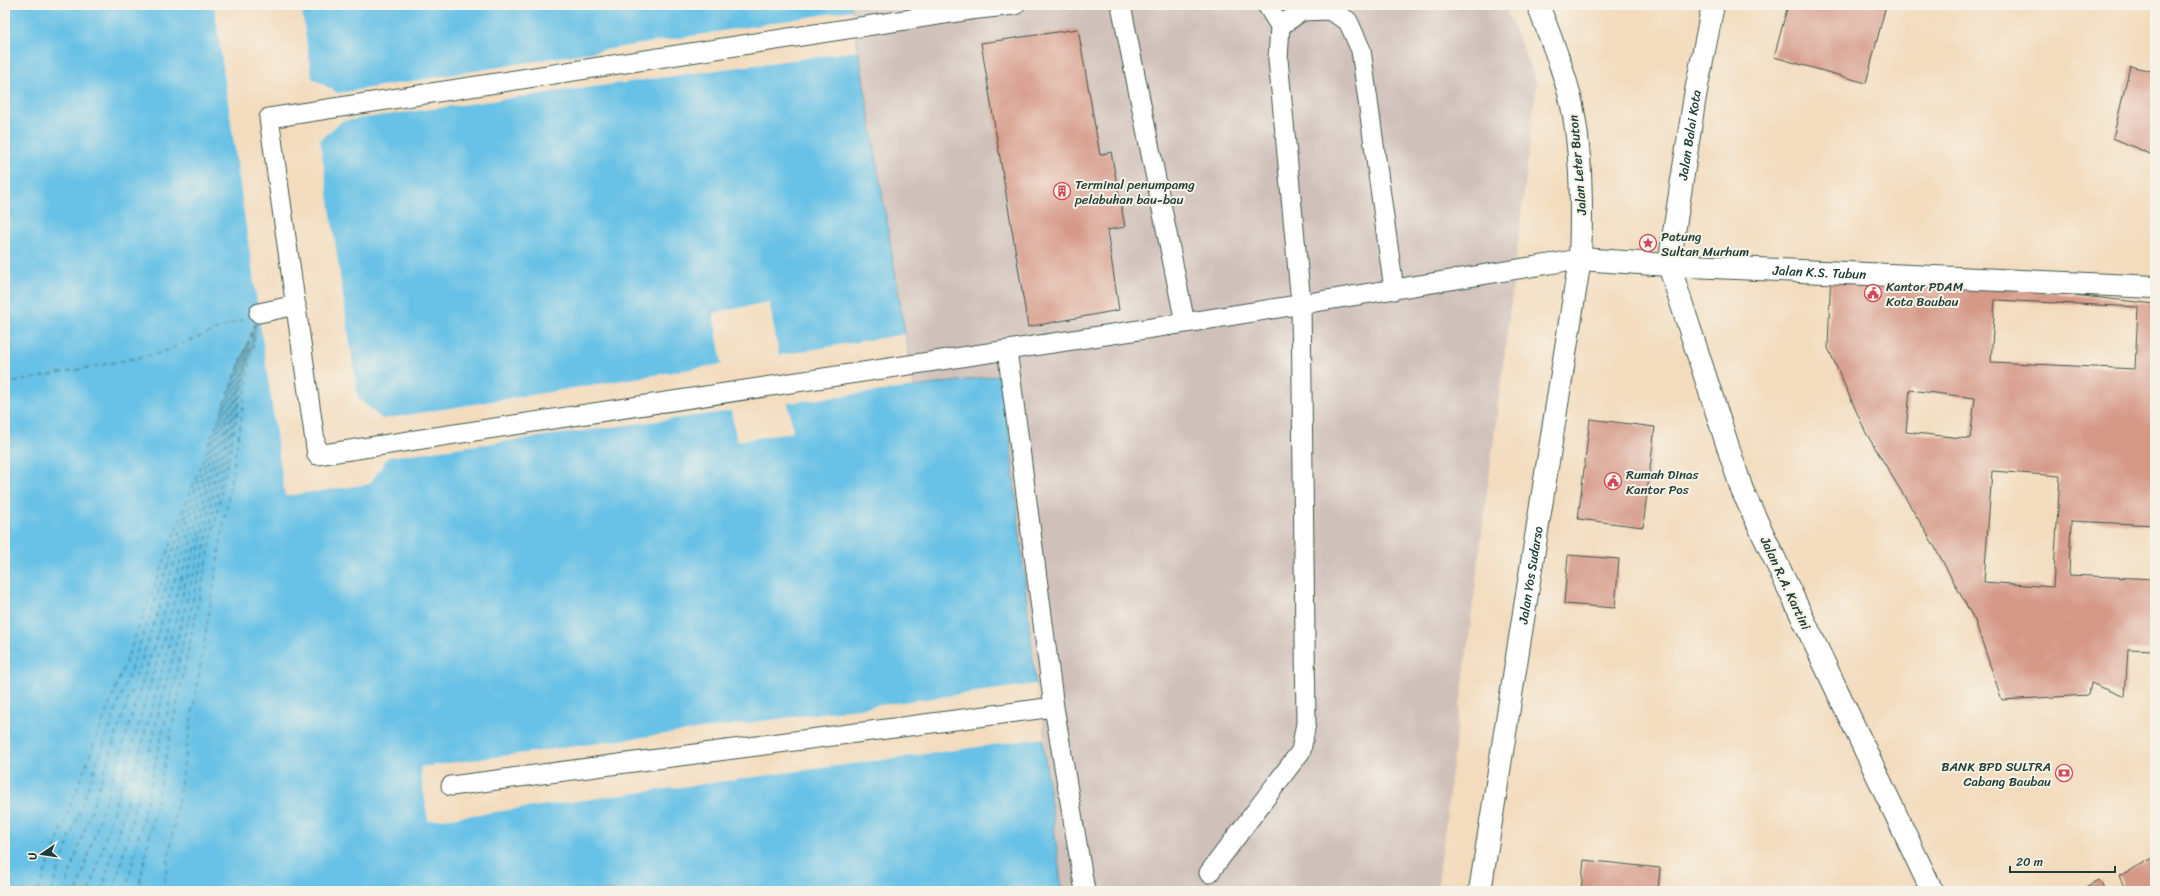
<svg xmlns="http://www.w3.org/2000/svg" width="2160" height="896" viewBox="0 0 2160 896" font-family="Sriracha,sans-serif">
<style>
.industrial{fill:#cfc0ba}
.water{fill:#68c1e6;stroke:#447f8d}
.pier{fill:#f3dcbe}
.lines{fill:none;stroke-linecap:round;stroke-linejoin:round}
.ferry{stroke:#315e60;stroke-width:1;stroke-dasharray:5 4;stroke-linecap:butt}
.building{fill:#d69988;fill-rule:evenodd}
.lane-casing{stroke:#3f5549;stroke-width:21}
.secondary-casing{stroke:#3f5549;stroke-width:24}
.highway-casing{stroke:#3f5549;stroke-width:24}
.lane{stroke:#fff;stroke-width:19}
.secondary{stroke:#fff;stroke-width:22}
.highway{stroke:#fff;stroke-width:22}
.labels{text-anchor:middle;stroke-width:4;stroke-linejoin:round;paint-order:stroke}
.street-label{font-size:13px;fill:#1f3d34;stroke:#f7f3e8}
.poi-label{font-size:13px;fill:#1f3d34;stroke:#f7f3e8;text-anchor:start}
</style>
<rect width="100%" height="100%" fill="#f7f3e8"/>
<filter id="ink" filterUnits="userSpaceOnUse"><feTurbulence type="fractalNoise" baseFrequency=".025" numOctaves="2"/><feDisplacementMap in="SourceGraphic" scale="8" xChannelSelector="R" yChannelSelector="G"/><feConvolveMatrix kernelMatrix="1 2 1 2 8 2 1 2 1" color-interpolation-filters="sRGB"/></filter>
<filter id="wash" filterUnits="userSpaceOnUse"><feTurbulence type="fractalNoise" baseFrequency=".012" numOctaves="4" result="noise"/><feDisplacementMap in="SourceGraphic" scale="16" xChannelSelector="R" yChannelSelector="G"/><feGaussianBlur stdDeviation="0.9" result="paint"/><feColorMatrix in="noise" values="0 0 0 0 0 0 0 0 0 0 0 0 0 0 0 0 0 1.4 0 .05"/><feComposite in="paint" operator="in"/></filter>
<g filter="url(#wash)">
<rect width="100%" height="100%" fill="#f3dcbe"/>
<path class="industrial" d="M851,5H1504L1537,82L1513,286L1437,891H1062L1003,376L914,387Z"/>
<path class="water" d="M5,5H851L914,387L1003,375L1036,684L1062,891H5Z"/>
<path class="pier" d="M214,5H301L312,78L338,93L852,10L858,51L342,121L320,140L358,398L382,419L722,364L713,313L769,302L779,355L905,334L914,387L788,403L793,432L737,441L731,411L388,457L370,484L285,496Z
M1036,684L1044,738L428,821L420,767Z"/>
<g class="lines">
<path class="ferry" d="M5,384L157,354L251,316
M38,891L256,321
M51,891L247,345
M64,891L253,328
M77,891L248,346
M90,891L256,321
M102,891L250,346
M114,891L255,329
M126,891L251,348
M138,891L257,321
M163,891L256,329"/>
</g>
<g id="blocks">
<path class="building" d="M1788,5H1886L1866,83L1774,57Z
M1078,29L1100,155L1111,152L1125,227L1107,230L1119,310L1028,327L981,43Z
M2130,66L2155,72V156L2113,138Z
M1831,268L2155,304V525L2071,521L2069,575L2155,579V650L2128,649L2125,697L2091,683L2089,695L2002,700L1975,621L1932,542L1866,433L1828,348ZM1995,300L2138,307L2135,369L1991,362ZM1910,390L1975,398L1970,439L1906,432ZM1992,471L2060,476L2053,587L1984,582Z
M1590,419L1655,427L1643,527L1578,519Z
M1568,555L1619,559L1615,608L1564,604Z
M2155,857V891H2126L2119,876Z
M1584,860L1660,868L1658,891H1581Z
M2099,880L2105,891H2078Z"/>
</g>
</g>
<g filter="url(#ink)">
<use href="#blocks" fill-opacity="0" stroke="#3f5549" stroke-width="1"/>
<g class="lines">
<g class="lane-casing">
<path id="lane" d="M1015,5L970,10L269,118L317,455L1185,323L1580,259
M1121,5L1185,323
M1267,5L1280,26
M259,313L296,305
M1007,350L1054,707L1085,891
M451,786L1054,707
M1209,873L1301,751L1306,723L1301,303L1278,59L1280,26L1302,11L1329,10L1348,21L1361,50L1394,290"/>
</g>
<g class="secondary-casing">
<g id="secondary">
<path id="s1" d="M1580,259L1669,265L1695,96L1713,5"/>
<path id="s2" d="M1480,891L1580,259C1582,211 1582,163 1574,116C1568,80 1551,39 1538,5"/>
</g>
</g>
<g class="highway-casing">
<g id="highway">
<path id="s3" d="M1932,891L1742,490L1669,265L2155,287"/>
</g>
</g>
<use href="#lane" class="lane"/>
<use href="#secondary" class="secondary"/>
<use href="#highway" class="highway"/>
</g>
</g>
<defs>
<g id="building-ring" transform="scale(0.9)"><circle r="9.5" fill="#f7f3e8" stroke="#d1495b" stroke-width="1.5"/><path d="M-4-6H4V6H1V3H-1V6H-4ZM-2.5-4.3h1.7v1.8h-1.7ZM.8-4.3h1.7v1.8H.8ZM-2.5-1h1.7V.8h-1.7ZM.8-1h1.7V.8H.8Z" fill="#d1495b"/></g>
<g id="sight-ring" transform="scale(0.9)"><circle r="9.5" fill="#f7f3e8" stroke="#d1495b" stroke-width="1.5"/><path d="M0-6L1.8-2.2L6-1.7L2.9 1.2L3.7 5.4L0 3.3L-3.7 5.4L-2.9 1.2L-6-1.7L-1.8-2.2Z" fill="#d1495b"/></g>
<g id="civic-ring" transform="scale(0.9)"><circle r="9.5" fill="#f7f3e8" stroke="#d1495b" stroke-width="1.5"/><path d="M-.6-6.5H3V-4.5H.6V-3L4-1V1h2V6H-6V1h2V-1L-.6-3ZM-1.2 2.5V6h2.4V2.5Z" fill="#d1495b"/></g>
<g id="bank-ring" transform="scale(0.9)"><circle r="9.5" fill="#f7f3e8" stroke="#d1495b" stroke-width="1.5"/><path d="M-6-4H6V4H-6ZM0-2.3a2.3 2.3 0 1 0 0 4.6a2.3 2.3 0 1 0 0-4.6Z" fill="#d1495b"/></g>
</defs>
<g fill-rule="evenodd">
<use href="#building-ring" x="1062" y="191"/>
<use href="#sight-ring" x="1648" y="243"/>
<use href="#civic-ring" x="1873" y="293"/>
<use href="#civic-ring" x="1613" y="481"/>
<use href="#bank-ring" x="2064" y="773"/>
</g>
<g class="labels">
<g class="street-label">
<text dy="5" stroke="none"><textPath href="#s1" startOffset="221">Jalan Balai Kota</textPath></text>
<text transform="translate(1577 165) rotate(-95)" y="5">Jalan Leter Buton</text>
<text dy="5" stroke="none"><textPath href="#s3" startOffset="831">Jalan K.S. Tubun</textPath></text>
<text dy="5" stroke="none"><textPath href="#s2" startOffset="320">Jalan Yos Sudarso</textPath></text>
<text transform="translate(1786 583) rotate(65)" y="5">Jalan R.A. Kartini</text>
</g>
<g class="poi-label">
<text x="1075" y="189">Terminal penumpamg<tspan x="1075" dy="15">pelabuhan bau-bau</tspan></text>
<text x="1661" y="241">Patung<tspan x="1661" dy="15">Sultan Murhum</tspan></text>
<text x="1886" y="291">Kantor PDAM<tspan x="1886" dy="15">Kota Baubau</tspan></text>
<text x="1626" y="479">Rumah Dinas<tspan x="1626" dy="15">Kantor Pos</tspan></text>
<text x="2051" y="771" text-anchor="end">BANK BPD SULTRA<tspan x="2051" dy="15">Cabang Baubau</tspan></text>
</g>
</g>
<rect width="2160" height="896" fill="none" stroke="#f7f3e8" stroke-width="20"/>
<g transform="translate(42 854) rotate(257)" stroke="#f7f3e8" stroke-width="3" paint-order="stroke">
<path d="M0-3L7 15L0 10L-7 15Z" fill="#1f3d34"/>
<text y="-6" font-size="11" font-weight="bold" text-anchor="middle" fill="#1f3d34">U</text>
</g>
<path d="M2010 866v6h105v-6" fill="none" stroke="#1f3d34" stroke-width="2"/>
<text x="2016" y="866" font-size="12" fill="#1f3d34" stroke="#f7f3e8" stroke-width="3" paint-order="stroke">20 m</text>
</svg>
